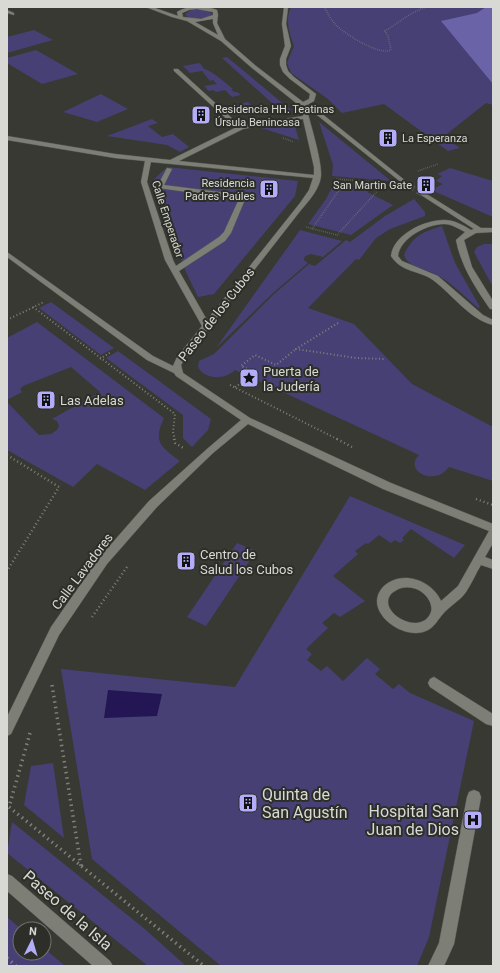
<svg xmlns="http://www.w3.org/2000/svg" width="500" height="973" viewBox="0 0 500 973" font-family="Roboto,sans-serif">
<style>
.green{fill:#474075}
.forest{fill:#6a63a8}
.water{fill:#241654}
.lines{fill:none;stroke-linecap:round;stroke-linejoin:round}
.minor-tunnel{stroke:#4f514a;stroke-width:6;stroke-dasharray:6 3.5;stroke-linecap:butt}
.minor-casing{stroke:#565852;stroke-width:1}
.path-far3{stroke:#7f807a;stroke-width:1.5;stroke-dasharray:0.5 1.5;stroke-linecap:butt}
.path-far2{stroke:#7f807a;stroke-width:2;stroke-dasharray:1 2.5;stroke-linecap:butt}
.path-far1{stroke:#7f807a;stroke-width:2.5;stroke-dasharray:1 3;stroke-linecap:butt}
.path{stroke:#7f807a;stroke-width:3.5;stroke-dasharray:1.5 4;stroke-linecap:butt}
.minor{fill:#7d7f77;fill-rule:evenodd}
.labels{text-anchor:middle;stroke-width:4;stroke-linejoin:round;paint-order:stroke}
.far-poi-label{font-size:11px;fill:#d8d9d4;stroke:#2d2e28;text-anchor:start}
.far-street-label{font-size:11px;fill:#d8d9d4;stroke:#2d2e28}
.street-label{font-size:13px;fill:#d8d9d4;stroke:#2d2e28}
.poi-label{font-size:13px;fill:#d8d9d4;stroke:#2d2e28;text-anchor:start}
.near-poi-label{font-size:16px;fill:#d8d9d4;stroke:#2d2e28;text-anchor:start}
.near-street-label{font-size:16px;fill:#d8d9d4;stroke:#2d2e28}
</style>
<rect width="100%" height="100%" fill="#373932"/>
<path class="green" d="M291,7H493V105L486,103L443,137L460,148L448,151L384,104L342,113L328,99L291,73L287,63L294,46C289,33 285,20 291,7Z
M197,9L209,11L212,14C206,21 192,20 185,15L189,11Z
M34,30L53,40L7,53V37Z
M36,50L78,74L42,84L7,63V58Z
M227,57L292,111L283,113L222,58Z
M200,63L204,69C211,70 226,83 233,89H231L234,92H237L241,95L232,97L225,90L216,92L213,90L209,91L204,86L217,84L213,80L210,81L202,71L190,73L183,66Z
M101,94L128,109L97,122L63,112Z
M248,102L255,109L234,114L226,107Z
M152,119L158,123L148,126L162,137L173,134L189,147L180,152L167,145L107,136Z
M319,122L391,181L332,176L333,165Z
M294,123L299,140L258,127L292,123Z
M167,167L298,181L295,196L214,294L198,297L186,272L151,182Z
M450,168L493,181V217L431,190L443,184L436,181L442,176L437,174Z
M335,182L376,185L367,192L393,205L351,235L308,224L326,199Z
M414,199L425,212V216L390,229L376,238L359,260L356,259L308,308L354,324L412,384L493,427V481L449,467C435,487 403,471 419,455L235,370C225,380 205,380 198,367L199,361L214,354L274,294L309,264L315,266L346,240L350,242L385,216Z
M442,226L455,263L480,307L478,308C464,296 449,280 433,273C423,269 407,266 404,255C413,236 422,232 442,226Z
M300,230L342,241L323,257L311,254L305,256L304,260L308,263L273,293L216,348Z
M484,244H493V287L474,252L477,247Z
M51,302L114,348L101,355L39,308Z
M37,322L164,418C153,442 160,446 180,461L145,490L97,464L73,487L7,450V402L39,435L51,434L57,430L59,426L57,421L52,419L100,392L71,367L23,386L20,389L22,392L7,400V338Z
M118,351L211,419L208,430L192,447L183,438V415L106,358Z
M350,496L465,545L454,558L411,529L402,538L404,540L400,543L395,540L391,543L379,535L368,544L366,543L355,551L358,554L333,576L365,601L340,617L334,613L322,623L328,628L306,649L312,654L307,660L321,671L327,666L343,681L367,658L380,669L375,674L393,689L399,684L410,693L474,721L429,937L417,966H221L92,859L61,669L235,687Z
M237,543L256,551L206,626L187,617Z
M53,763L64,838L24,805L31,766Z
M12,822L146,930L186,966H148L7,853Z
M7,917L21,929L20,953H44V948L65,966H7Z"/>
<path class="forest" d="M486,7H493V84L441,21L477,13Z"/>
<path class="water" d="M108,690L162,694L157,716L104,718Z"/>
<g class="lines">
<path class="minor-tunnel" d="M409,186L423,194"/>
<g class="minor-casing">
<path id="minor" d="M146,7H152L178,16L177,12C188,5 205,5 217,10L218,15L217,23L225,39L256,66L303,102L309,99L310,94L290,79L283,72L280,65V59L285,46L282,24L284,7H288L286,24L291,46L286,59V65L288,71L294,77L316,94L314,101L307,105L321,113L412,186L407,187L317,115L307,110C311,126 322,161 321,176C320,188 309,201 301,210L184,360L181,365L183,373L250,418L391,483L493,524V543L485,557L493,560V569L481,565C476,573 472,583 466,592C460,601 449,606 442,615C437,621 435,626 428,630C405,643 361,611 383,587C401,569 432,580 441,601L458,586L489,531L383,489L248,424L213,453L157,507L107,564L59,635L11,734L7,736V717L51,627L99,558L149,501L207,449L241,420L176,376L174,373L147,360L7,257V252L153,356L173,366L177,357L202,326L165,260L141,182L145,161L115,158L7,140V136L115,154L170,160L239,126L303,116L300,106L252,68L221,41L187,21L172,17ZM197,9L213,12V15L201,19L183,17L182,13L189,10ZM213,19V23L218,35L195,22ZM303,119L314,167V175L179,161L243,129ZM151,162L313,178L309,190L300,203L207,320L179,271L225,241L231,233L246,197L243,195L164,185L172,169L167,168L157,187L158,188L239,199L224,232L219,237L176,266L173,260L147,182ZM401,588C405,587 409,587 413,588C424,590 437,605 429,616C416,635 377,611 391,594C393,592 398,589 401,588Z
M7,10L14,13V15L7,13Z
M174,69H178L235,121V123H231L174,71Z
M421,193H425L481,228H493V232L476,233L464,240L472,267L493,301V309H490C475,287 461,266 456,240L465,232C459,229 452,224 444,224C427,224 400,238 398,256L402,261L438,276L483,315L493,320V325C469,319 453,295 433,280C419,270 402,273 391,256C393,235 424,220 444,220C454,220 463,225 471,230L474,229L421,195Z
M434,677L493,714V726L486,724L430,687L428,683L430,679Z
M474,790L479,792L481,797L454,944L444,966H428L439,943L467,797L469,792Z
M7,874L12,876L110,961L113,966H93L7,891Z"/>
</g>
<path class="path-far3" d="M324,7C328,13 331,20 336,25C345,34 379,56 391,50L388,36L385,31C400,22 410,12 427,7
M283,138L294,142
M418,171L438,164
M336,179L377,182
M306,227L337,235L382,186
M312,229L346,180"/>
<path class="path-far2" d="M33,307L175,414L173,432L175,440
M7,320L44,302
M338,323L296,349L356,358L385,359
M100,359L111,352
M250,377L256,373L241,366L255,355L276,365L296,349
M230,385L339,440
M235,387L249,378"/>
<path class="path-far1" d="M174,439L175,443L185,449
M337,439L352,447
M7,455L59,487L7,571
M476,499L493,505
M92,617L127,567"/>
<path class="path" d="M52,685L81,866
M30,733L9,807L204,966
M7,958L16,966"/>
<use href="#minor" class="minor"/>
</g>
<defs>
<g id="building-square" transform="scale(1)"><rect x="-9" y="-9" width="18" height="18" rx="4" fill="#b3adf9" stroke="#2d2e28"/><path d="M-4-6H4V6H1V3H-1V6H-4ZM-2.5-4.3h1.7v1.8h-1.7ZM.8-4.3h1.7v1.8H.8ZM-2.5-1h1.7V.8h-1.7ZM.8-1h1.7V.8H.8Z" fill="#111"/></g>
<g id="sight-square" transform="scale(1)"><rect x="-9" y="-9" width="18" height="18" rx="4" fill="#b3adf9" stroke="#2d2e28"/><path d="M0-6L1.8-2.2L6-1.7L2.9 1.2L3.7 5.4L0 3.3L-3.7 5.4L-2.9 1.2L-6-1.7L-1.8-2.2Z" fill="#111"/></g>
<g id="hospital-square" transform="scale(1)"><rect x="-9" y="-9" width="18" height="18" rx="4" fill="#b3adf9" stroke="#2d2e28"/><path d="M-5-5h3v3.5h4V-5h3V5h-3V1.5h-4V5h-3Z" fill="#111"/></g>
</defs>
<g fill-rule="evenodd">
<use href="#building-square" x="201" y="115"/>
<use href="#building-square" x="388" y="138"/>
<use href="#building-square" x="426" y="185"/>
<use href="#building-square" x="269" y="189"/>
<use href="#sight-square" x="249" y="378"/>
<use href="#building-square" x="46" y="400"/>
<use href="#building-square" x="186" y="561"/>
<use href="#building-square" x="248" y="803"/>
<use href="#hospital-square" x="473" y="820"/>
</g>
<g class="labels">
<g class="far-poi-label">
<text x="215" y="113">Residencia HH. Teatinas<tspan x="215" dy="13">Úrsula Benincasa</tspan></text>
<text x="402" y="142">La Esperanza</text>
<text x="255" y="187" text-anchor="end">Residencia<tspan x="255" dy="13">Padres Paúles</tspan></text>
<text x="412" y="189" text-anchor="end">San Martin Gate</text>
</g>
<g class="far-street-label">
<text transform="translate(168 219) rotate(72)" y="4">Calle Emperador</text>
</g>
<g class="street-label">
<text transform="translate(216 314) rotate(-52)" y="5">Paseo de los Cubos</text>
<text transform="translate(82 571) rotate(-53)" y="5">Calle Lavadores</text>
</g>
<g class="poi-label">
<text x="263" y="376">Puerta de<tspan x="263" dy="15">la Judería</tspan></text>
<text x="60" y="405">Las Adelas</text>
<text x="200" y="559">Centro de<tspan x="200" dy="15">Salud los Cubos</tspan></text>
</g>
<g class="near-poi-label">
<text x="262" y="800">Quinta de<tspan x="262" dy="18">San Agustín</tspan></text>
<text x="459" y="817" text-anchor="end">Hospital San<tspan x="459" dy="18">Juan de Dios</tspan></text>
</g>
<g class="near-street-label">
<text transform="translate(68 910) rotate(41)" y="6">Paseo de la Isla</text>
</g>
</g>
<rect width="500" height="973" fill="none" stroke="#d8d9d4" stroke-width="16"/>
<g transform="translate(32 941) rotate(5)"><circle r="19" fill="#2d2e28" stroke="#71726d"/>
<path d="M0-3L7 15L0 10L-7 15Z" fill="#b3adf9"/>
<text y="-6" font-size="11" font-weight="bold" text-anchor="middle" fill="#d8d9d4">N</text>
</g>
</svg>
